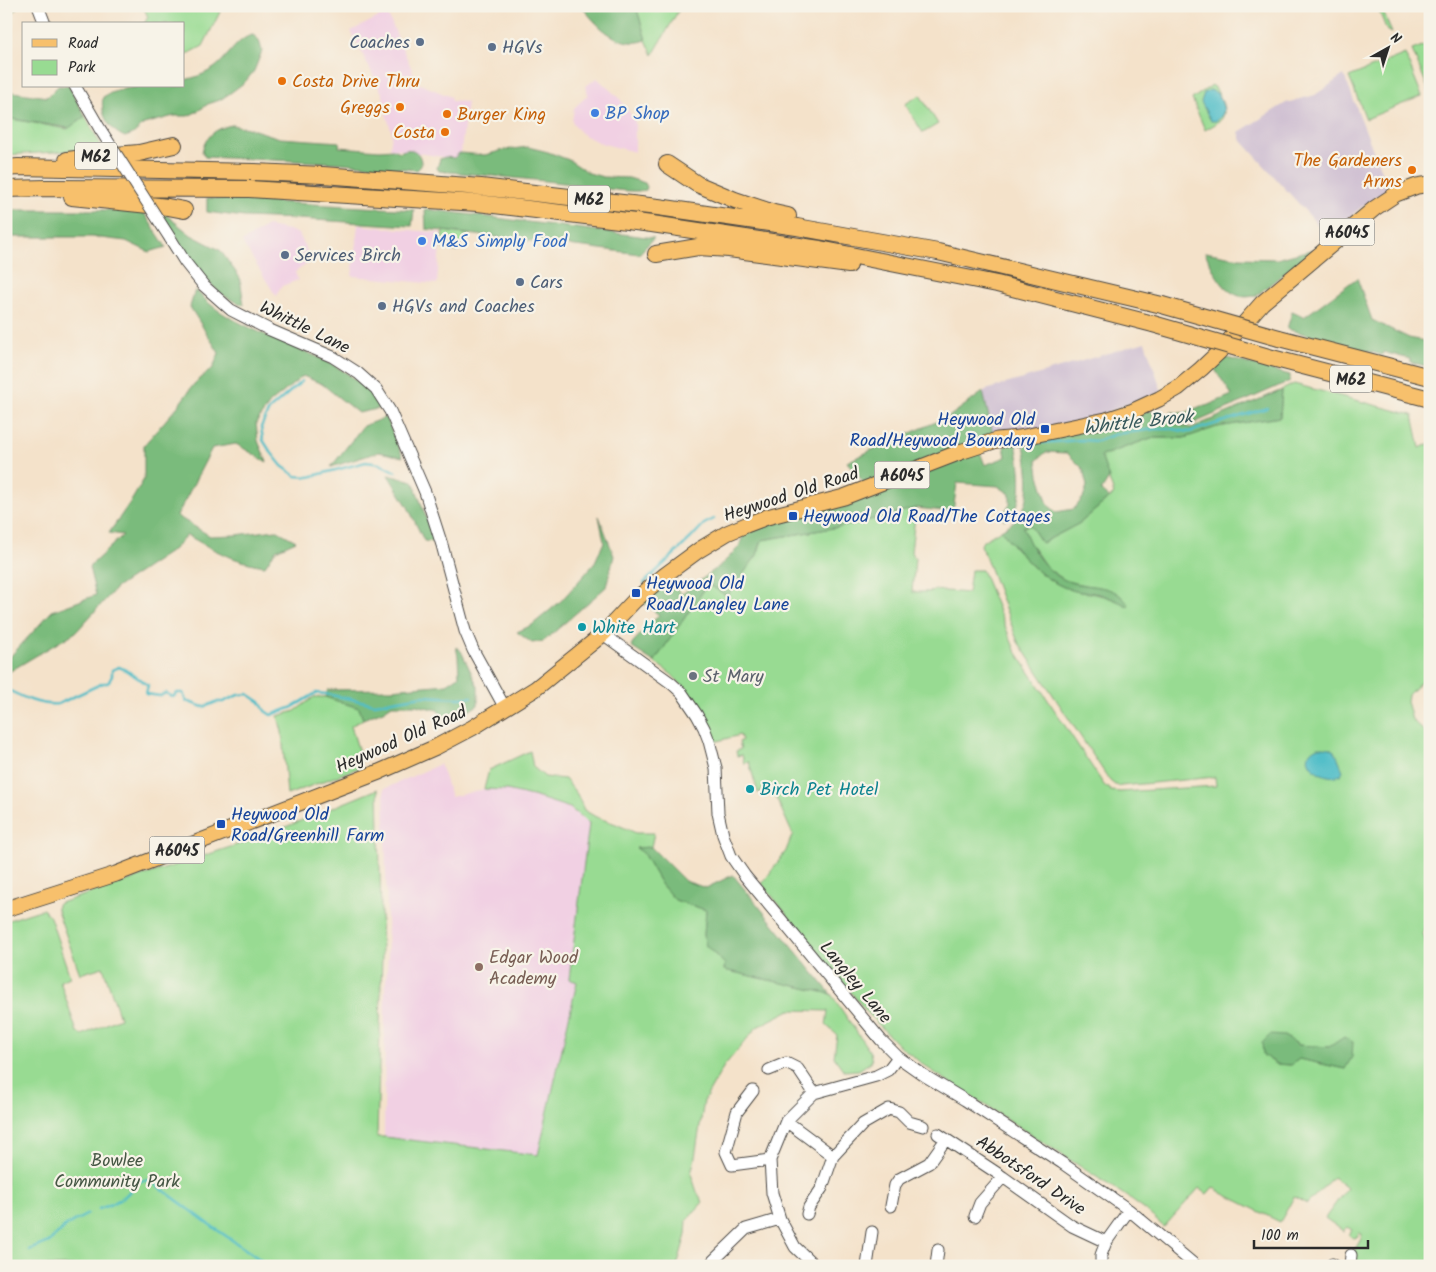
<svg xmlns="http://www.w3.org/2000/svg" width="1436" height="1272" viewBox="0 0 1436 1272" font-family="Kalam,sans-serif">
<style>
.built{fill:#f1d0e3}
.industrial{fill:#cebed1}
.green{fill:#98db92;stroke:#62835e;fill-rule:evenodd}
.forest{fill:#7abb7c;stroke:#527354;fill-rule:evenodd}
.water{fill:#50bdc8;stroke:#3e747a}
.lines{fill:none;stroke-linecap:round;stroke-linejoin:round}
.stream{stroke:#50bdc8;stroke-width:2.5}
.minor-casing{stroke:#494643;stroke-width:13}
.major-casing{stroke:#494643;stroke-width:17}
.highway-casing{stroke:#494643;stroke-width:18}
.minor{stroke:#fff;stroke-width:11}
.major{stroke:#f7c06c;stroke-width:15}
.highway{stroke:#f7c06c;stroke-width:16}
.minor-bridge-casing{stroke:#494643;stroke-width:13;stroke-linecap:butt}
.highway-bridge-casing{stroke:#494643;stroke-width:18;stroke-linecap:butt}
.minor-bridge{stroke:#fff;stroke-width:11}
.highway-bridge{stroke:#f7c06c;stroke-width:16}
.service-dot{fill:#5c6f8a;stroke:#f7f3e8;stroke-width:2}
.food-dot{fill:#e8710a;stroke:#f7f3e8;stroke-width:2}
.shop-dot{fill:#3f7fe0;stroke:#f7f3e8;stroke-width:2}
.transit-dot{fill:#1a4fb4;stroke:#f7f3e8;stroke-width:2}
.culture-dot{fill:#0f9aa8;stroke:#f7f3e8;stroke-width:2}
.worship-dot{fill:#6b7280;stroke:#f7f3e8;stroke-width:2}
.education-dot{fill:#8d6e63;stroke:#f7f3e8;stroke-width:2}
.labels{text-anchor:middle;stroke-width:4.5;stroke-linejoin:round;paint-order:stroke}
.shield{fill:#f7f3e8;stroke:#686764;stroke-width:1}
.shield-label{font-size:16px;font-weight:bold;fill:#2b2b2b}
.service-label{font-size:18px;fill:#4e5e75;stroke:#f7f3e8;text-anchor:start}
.food-label{font-size:18px;fill:#c56008;stroke:#f7f3e8;text-anchor:end}
.shop-label{font-size:18px;fill:#366cbe;stroke:#f7f3e8;text-anchor:start}
.street-label{font-size:18px;fill:#2b2b2b;stroke:#f7f3e8}
.transit-label{font-size:18px;fill:#164399;stroke:#f7f3e8;text-anchor:start}
.culture-label{font-size:18px;fill:#0d838f;stroke:#f7f3e8;text-anchor:start}
.worship-label{font-size:18px;fill:#5b616d;stroke:#f7f3e8;text-anchor:start}
.education-label{font-size:18px;fill:#785e54;stroke:#f7f3e8;text-anchor:start}
.park-label{font-size:18px;fill:#465745;stroke:#f7f3e8}
.water-label{font-size:19px;font-style:italic;fill:#36575a;stroke:#f7f3e8}
</style>
<rect width="100%" height="100%" fill="#f7f3e8"/>
<filter id="ink" filterUnits="userSpaceOnUse"><feTurbulence type="fractalNoise" baseFrequency=".02" numOctaves="2"/><feDisplacementMap in="SourceGraphic" scale="10" xChannelSelector="R" yChannelSelector="G"/><feConvolveMatrix kernelMatrix="1 2 1 2 8 2 1 2 1" color-interpolation-filters="sRGB"/></filter>
<filter id="wash" filterUnits="userSpaceOnUse"><feTurbulence type="fractalNoise" baseFrequency=".0096" numOctaves="4" result="noise"/><feDisplacementMap in="SourceGraphic" scale="20" xChannelSelector="R" yChannelSelector="G"/><feGaussianBlur stdDeviation="1.12" result="paint"/><feColorMatrix in="noise" values="0 0 0 0 0 0 0 0 0 0 0 0 0 0 0 0 0 1.4 0 .05"/><feComposite in="paint" operator="in"/></filter>
<g filter="url(#wash)">
<rect width="100%" height="100%" fill="#f4e2ca"/>
<path class="built" d="M387,13L418,83L451,97V101L467,102L460,160L390,148L392,133L386,114L383,95L351,31Z
M597,78L620,99L635,121V152L600,143L582,134L572,122L574,108L588,95L586,86Z
M358,225L441,233L437,284L352,276Z
M267,226L289,230L299,234L312,261L295,272L298,280L282,286L276,296L242,242Z
M440,764L451,797L484,789L507,790L536,797L570,808L589,824L569,978L577,982L538,1155L384,1137L385,991L388,956L384,789Z"/>
<path class="industrial" d="M1344,75L1388,189L1359,209L1328,236L1242,141L1239,132L1286,103L1315,95Z
M1145,342L1162,392L1082,421L1041,429L993,434L983,392L986,390Z"/>
<path class="green" d="M143,6H223L203,46L184,56V24H144L148,17Z
M636,6H681L653,55L646,40Z
M1377,6H1388L1382,9L1392,33L1387,31Z
M1430,43V93L1412,50Z
M1405,54L1422,96L1366,119L1349,77Z
M1212,85C1217,89 1218,93 1221,99C1229,118 1221,121 1205,130L1192,99Z
M920,95L938,124L923,133L905,104Z
M85,116L103,149L6,155V118L67,129Z
M443,231L470,235C464,239 458,243 458,252L441,248Z
M1294,384L1413,415L1420,448L1430,443V674L1425,677L1408,695L1407,701L1412,720L1425,732L1430,742V873L1428,916L1423,933L1430,957V1266H1374L1357,1264L1353,1253L1361,1239L1362,1234L1359,1233L1357,1237L1353,1238L1349,1235L1352,1230L1347,1227L1343,1231L1325,1218L1347,1188L1333,1177L1307,1204L1294,1197L1280,1222L1222,1193L1213,1187L1207,1194L1199,1188L1164,1227L1145,1210L1123,1194L926,1067L895,1042L866,1011L762,884L786,851L791,838L793,835L771,786L758,793L749,762L744,763L742,755L737,756L736,751L741,749L739,742L742,740L740,735L714,742C706,719 694,697 676,679C670,672 661,667 654,662L708,584L727,596L757,555L762,540L851,525L916,508L911,552L915,559L912,592H929L935,590L968,593L971,570H982L1015,650L1104,785L1111,791L1120,792L1216,786L1215,777L1121,786L1115,785L1110,781L1018,642L981,545L983,541L1001,530C1021,556 1043,583 1076,591C1084,593 1092,593 1099,595C1106,596 1112,599 1118,601L1108,590L1066,581L1047,568L1029,542L1023,527L1030,525L1042,543L1080,523L1114,494L1101,456L1151,438H1184L1217,427L1280,417L1282,390ZM1284,1036L1299,1045L1329,1047L1345,1069L1299,1059L1291,1065L1276,1064L1263,1055Z
M314,697H325L359,708L363,719L351,726L359,752L361,767L287,795L282,732L278,716L295,711Z
M530,751L533,767L545,777L565,779L577,794L584,810L596,817L616,824L636,833H654L651,847L637,848L643,853L661,884L675,900L706,910L704,935L706,946L725,964L724,970L831,994L870,1052L872,1061L859,1070L844,1071L834,1057L837,1035L826,1025L828,1011L790,1010L757,1027L724,1066L704,1101L695,1157L691,1174L697,1192L703,1202L687,1220L686,1235L677,1266H6V921L43,909L50,917L70,977L60,981L77,1032L82,1035L120,1018L103,967L80,974L57,910V904L261,837L378,789L382,955L377,1137H384L538,1155L577,982L569,979L589,824L570,808L536,797L507,790L484,789L489,770Z"/>
<path class="forest" d="M9,6H18L12,14L8,33L6,35V10Z
M582,6H636L646,40C620,50 596,26 582,6Z
M253,35L259,40L262,51L254,71L245,82L233,91L220,100L208,104L198,111L188,116H174L144,124L133,134L125,137C109,130 100,115 103,97C124,84 159,86 184,86V80C194,78 205,74 214,68C227,59 238,37 253,35Z
M58,86H69L85,116L69,128L6,118V91L47,97Z
M232,125L248,128L280,138L340,142L339,147L380,150L393,149L400,152C412,146 422,152 421,166L417,170L342,163L205,157L202,152C205,136 216,128 232,125Z
M528,147L548,152L569,160L589,173L603,177L629,178L645,183L647,187L646,190C630,194 591,186 573,184C528,179 483,175 439,171L437,168L440,159L445,157L454,158L459,153L485,155L504,150Z
M207,198L414,210L412,226L298,219L244,217L207,212Z
M425,209L654,238L639,254C568,244 497,238 426,229Z
M11,210H142L166,247L149,252L126,241L92,237H6V211Z
M160,210L191,235L220,250L240,278L244,305C239,303 234,301 230,299C200,284 177,238 160,210Z
M1314,249L1257,295C1228,305 1214,273 1205,252L1238,258L1277,259Z
M1357,278L1372,320L1409,338L1430,342V367L1410,362V359L1383,352L1382,355L1287,329L1292,312L1304,317Z
M195,290C202,296 208,303 215,308C227,317 246,326 259,332C306,354 351,363 382,408L358,413L322,384L303,376L270,403L256,423L258,441L267,462L236,444L212,448L177,516L210,536L236,535L276,530L296,541L276,550L265,566C235,562 213,550 187,535L173,550L116,588L76,632L7,673L9,658L52,611L96,595L89,567L123,535L109,533L133,498L144,479V445L178,406L194,384L213,368L219,353L190,307Z
M1220,356L1290,375V381L1192,424L1177,419L1171,412L1185,413L1201,406H1206L1232,395L1212,365Z
M1282,390L1280,417L1217,427L1184,438H1151L1101,456L1109,478L1101,491L1109,498L1080,523L1042,543L1030,525L1023,527C1031,549 1044,570 1065,580C1082,588 1107,583 1121,596C1124,599 1126,602 1129,605L1127,606C1118,601 1109,597 1099,594C1091,592 1083,593 1075,591C1043,582 1021,556 1001,530C1006,527 1013,523 1017,518C1035,498 1028,465 1023,441L1148,410L1174,423L1191,428ZM1046,452L1067,453L1083,469L1087,486L1083,498L1074,509L1056,512L1048,505L1039,475L1037,460Z
M983,392L993,434L865,484L847,462L880,446L950,416Z
M386,417L403,457L379,452L331,467L363,426Z
M1016,444C1020,463 1025,496 1013,514C1012,517 1007,518 1004,520L1002,513L1010,505V494L998,486L957,483L953,512L916,508L851,525L762,540L757,555L727,596L708,584L654,662L631,647L634,641L659,615L642,601L669,581L682,594L721,565L739,547L744,533L980,452L985,465L1006,457L1004,446Z
M388,475L413,481L435,542L424,541L408,507Z
M599,516L614,556L606,587L544,641L532,643L517,632L532,625L561,601L594,564L604,542Z
M456,647L461,651L478,687V705L447,724L438,710L416,705H392L383,711L363,719L359,708L325,697L328,690L391,689L447,684L459,676L458,656Z
M651,847L685,881L706,888L733,875L831,994L724,970L725,964L706,946L704,935L706,910L675,900L661,884L643,853L636,848Z
M1270,1035L1284,1036L1299,1045L1329,1047L1344,1037L1353,1042L1352,1057L1345,1069L1299,1059L1291,1065L1277,1064L1263,1055L1262,1043Z"/>
<path class="water" d="M1210,90L1217,93C1222,104 1229,112 1216,121H1211L1201,102L1204,93Z
M1318,747C1338,746 1336,755 1343,771L1340,775C1322,783 1293,757 1318,747Z"/>
<g class="lines">
<path class="stream" d="M302,381L269,410L261,427L263,440L270,451L282,466L296,476L309,477L366,462L380,464L396,472
M1039,443L1081,440L1097,441L1116,434L1156,429H1172L1189,432L1267,408
M644,583L691,538L704,524L714,519
M6,689C22,697 40,706 58,704L103,683H108L112,676V670L119,667C130,671 138,679 148,685L146,694L160,696L166,693L173,697L177,693H183L186,701L203,707L209,705L216,702H223L238,695L248,694L260,702L265,711L271,715L293,707L316,693L326,694L375,704L422,696L458,698L471,697
M99,1209C108,1206 117,1202 125,1196C136,1187 133,1178 151,1181L213,1227L258,1258L267,1266
M29,1250L49,1242L67,1225L88,1214"/>
</g>
</g>
<g filter="url(#ink)">
<g class="lines">
<g class="minor-casing">
<path id="minor" d="M38,6L45,24
M75,86L100,129
M170,238L185,262L204,286L231,310L270,330L333,357L358,373L376,389L390,411L425,492L442,545L465,631L473,650L505,708
M603,634L671,683L682,693L697,715L704,728L709,741L716,768L718,813L723,835L731,856L745,876L881,1040L898,1057L925,1076L965,1100L1062,1163L1129,1210L1196,1266
M769,1070L786,1063L798,1069L814,1093
M753,1091L737,1112L726,1152L732,1165L770,1160
M786,1121L833,1156
M938,1134L1003,1177L1072,1226L1106,1242
M891,1206L895,1185L899,1179L929,1163L946,1139
M807,1214L809,1207L822,1188L833,1156L863,1124L889,1109L899,1112L909,1122L923,1126
M975,1216L980,1203L1003,1177
M1332,1264L1335,1266
M712,1266L713,1261L746,1229L780,1219
M815,1266L795,1247L780,1219L772,1193L770,1160L786,1121L814,1093L876,1076L888,1070L898,1057
M867,1266L872,1232
M936,1266L938,1250
M1101,1266V1255L1106,1242L1129,1210
M1350,1266L1351,1255"/>
</g>
<g class="major-casing">
<path id="major" d="M6,909L116,874L379,772L436,747L472,728L535,689L603,634L634,601L665,575L699,550L727,533L746,525L767,517L844,497L963,451L997,440L1019,438L1106,420L1133,411L1159,399L1178,388L1201,369L1219,352L1262,303L1375,208L1396,194L1417,186L1430,184"/>
</g>
<g class="highway-casing">
<path id="highway" d="M67,160L93,157L139,153L174,145
M667,164L697,184L735,200L774,213L788,216
M6,168L18,167L254,172L323,175L481,187L658,207L797,227L938,252L1162,305
M6,189L47,188L249,189L478,203L652,224L820,249L997,284L1153,324
M72,197L168,207L184,210
M656,254L698,247L729,249L849,265
M1279,338L1430,377
M1272,358L1430,399"/>
</g>
<use href="#minor" class="minor"/>
<use href="#major" class="major"/>
<use href="#highway" class="highway"/>
<g class="minor-bridge-casing">
<path id="minor-bridge" d="M100,129L170,238"/>
</g>
<g class="highway-bridge-casing">
<path id="highway-bridge" d="M1162,305L1279,338
M1153,324L1272,358"/>
</g>
<use href="#minor-bridge" class="minor-bridge"/>
<use href="#highway-bridge" class="highway-bridge"/>
</g>
</g>
<g class="service-dot">
<circle cx="420" cy="42" r="5"/>
<circle cx="492" cy="47" r="5"/>
<circle cx="285" cy="255" r="5"/>
<circle cx="520" cy="282" r="5"/>
<circle cx="382" cy="306" r="5"/>
</g>
<g class="food-dot">
<circle cx="282" cy="81" r="5"/>
<circle cx="400" cy="107" r="5"/>
<circle cx="447" cy="114" r="5"/>
<circle cx="445" cy="132" r="5"/>
<circle cx="1412" cy="170" r="5"/>
</g>
<g class="shop-dot">
<circle cx="595" cy="113" r="5"/>
<circle cx="422" cy="241" r="5"/>
</g>
<g class="transit-dot">
<rect x="1040" y="424" width="10" height="10" rx="2.5"/>
<rect x="788" y="511" width="10" height="10" rx="2.5"/>
<rect x="631" y="588" width="10" height="10" rx="2.5"/>
<rect x="216" y="819" width="10" height="10" rx="2.5"/>
</g>
<g class="culture-dot">
<circle cx="582" cy="627" r="5"/>
<circle cx="750" cy="789" r="5"/>
</g>
<circle class="worship-dot" cx="693" cy="676" r="5"/>
<circle class="education-dot" cx="479" cy="967" r="5"/>
<g class="labels">
<g class="shield">
<rect x="75" y="142.5" width="42" height="27" rx="4"/>
<rect x="568" y="185.5" width="42" height="27" rx="4"/>
<rect x="1319.5" y="218.5" width="55" height="27" rx="4"/>
<rect x="1330" y="365.5" width="42" height="27" rx="4"/>
<rect x="874.5" y="461.5" width="55" height="27" rx="4"/>
<rect x="149.5" y="836.5" width="55" height="27" rx="4"/>
</g>
<g class="shield-label">
<text x="96" y="162">M62</text>
<text x="589" y="205">M62</text>
<text x="1347" y="238">A6045</text>
<text x="1351" y="385">M62</text>
<text x="902" y="481">A6045</text>
<text x="177" y="856">A6045</text>
</g>
<g class="service-label">
<text x="410" y="48" text-anchor="end">Coaches</text>
<text x="502" y="53">HGVs</text>
<text x="295" y="261">Services Birch</text>
<text x="530" y="288">Cars</text>
<text x="392" y="312">HGVs and Coaches</text>
</g>
<g class="food-label">
<text x="292" y="87" text-anchor="start">Costa Drive Thru</text>
<text x="390" y="113">Greggs</text>
<text x="457" y="120" text-anchor="start">Burger King</text>
<text x="435" y="138">Costa</text>
<text x="1402" y="166">The Gardeners<tspan x="1402" dy="21">Arms</tspan></text>
</g>
<g class="shop-label">
<text x="605" y="119">BP Shop</text>
<text x="432" y="247">M&amp;S Simply Food</text>
</g>
<g class="street-label">
<text transform="translate(305 327) rotate(26)" y="6">Whittle Lane</text>
<text transform="translate(791 494) rotate(-18)" y="6">Heywood Old Road</text>
<text transform="translate(401 739) rotate(-24)" y="6">Heywood Old Road</text>
<text transform="translate(856 982) rotate(50)" y="6">Langley Lane</text>
<text transform="translate(1031 1175) rotate(34)" y="6">Abbotsford Drive</text>
</g>
<g class="transit-label">
<text x="1035" y="425" text-anchor="end">Heywood Old<tspan x="1035" dy="21">Road/Heywood Boundary</tspan></text>
<text x="803" y="522">Heywood Old Road/The Cottages</text>
<text x="646" y="589">Heywood Old<tspan x="646" dy="21">Road/Langley Lane</tspan></text>
<text x="231" y="820">Heywood Old<tspan x="231" dy="21">Road/Greenhill Farm</tspan></text>
</g>
<g class="culture-label">
<text x="592" y="633">White Hart</text>
<text x="760" y="795">Birch Pet Hotel</text>
</g>
<g class="worship-label">
<text x="703" y="682">St Mary</text>
</g>
<g class="education-label">
<text x="489" y="963">Edgar Wood<tspan x="489" dy="21">Academy</tspan></text>
</g>
<g class="park-label">
<text x="117" y="1166">Bowlee<tspan x="117" dy="21">Community Park</tspan></text>
</g>
<g class="water-label">
<text transform="translate(1138 421) rotate(-6)" y="7">Whittle Brook</text>
</g>
</g>
<rect width="1436" height="1272" fill="none" stroke="#f7f3e8" stroke-width="25"/>
<rect x="22" y="22" width="162" height="65" fill="#f7f3e8" stroke="#a5a39c"/>
<rect x="32" y="39" width="25" height="8" fill="#f7c06c" stroke="#a5a39c"/>
<text x="68" y="48" font-size="15" fill="#2b2b2b">Road</text>
<rect x="32" y="60" width="25" height="15" fill="#98db92" stroke="#a5a39c"/>
<text x="68" y="72" font-size="15" fill="#2b2b2b">Park</text>
<g transform="translate(1388 48) rotate(39)" stroke="#f7f3e8" stroke-width="4" paint-order="stroke">
<path d="M0-4L9 19L0 12L-9 19Z" fill="#2b2b2b"/>
<text y="-8" font-size="14" font-weight="bold" text-anchor="middle" fill="#2b2b2b">N</text>
</g>
<path d="M1254 1240v8h114v-8" fill="none" stroke="#2b2b2b" stroke-width="2.5"/>
<text x="1261" y="1240" font-size="15" fill="#2b2b2b" stroke="#f7f3e8" stroke-width="4" paint-order="stroke">100 m</text>
</svg>
